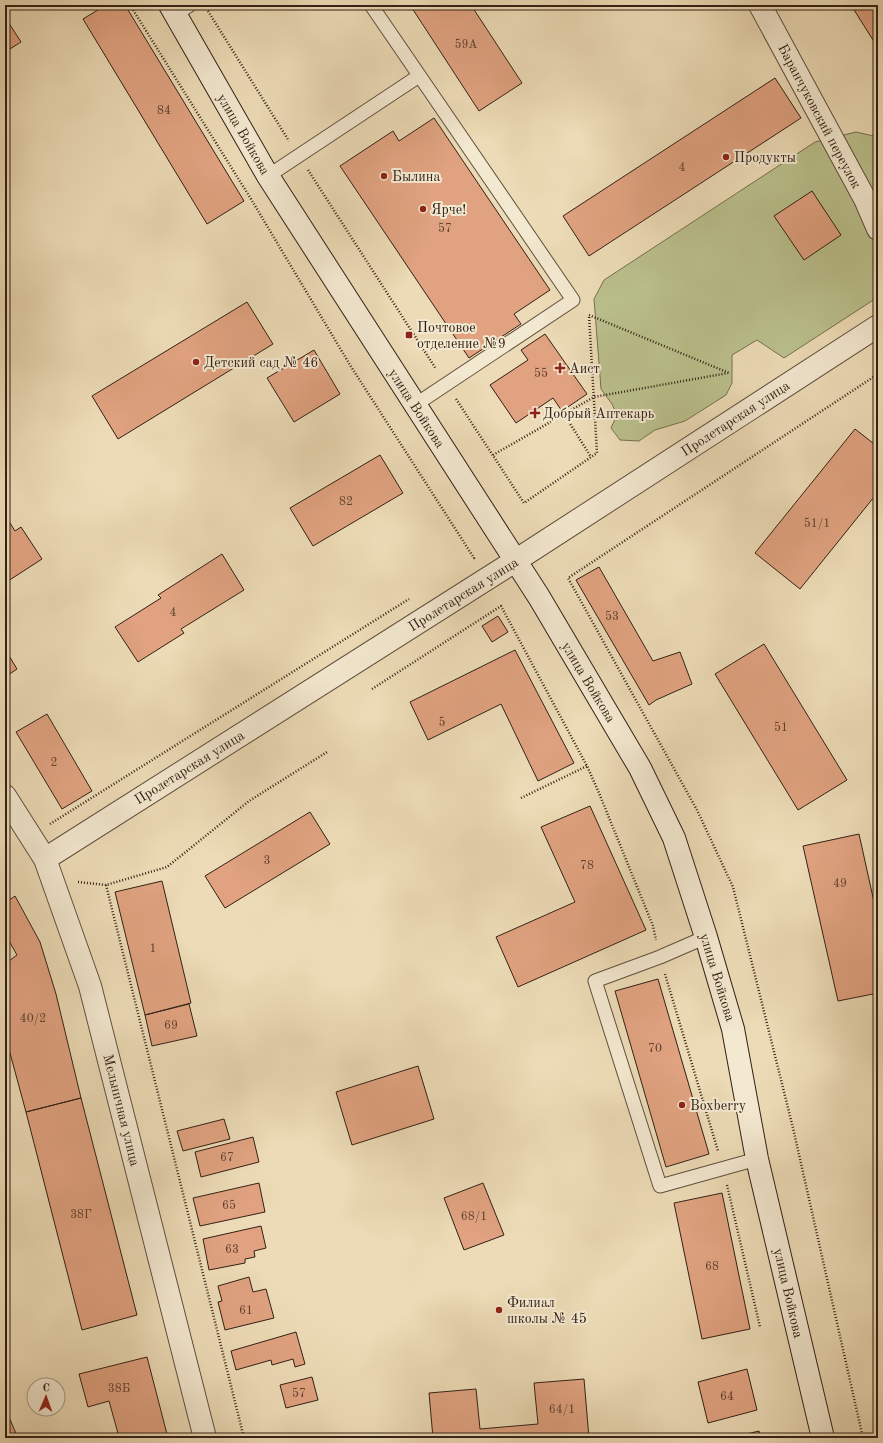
<svg xmlns="http://www.w3.org/2000/svg" width="883" height="1443" viewBox="0 0 883 1443" font-family="'Old Standard TT',serif">
<style>
.green{fill:#bac08c;stroke:#767050}
.building{fill:#e0a280;stroke:#322015}
.lines{fill:none;stroke-linecap:round;stroke-linejoin:round}
.lane-casing{stroke:#604f3d;stroke-width:15}
.street-casing{stroke:#604f3d;stroke-width:24}
.secondary-casing{stroke:#322015;stroke-width:24}
.path{stroke:#322015;stroke-width:2.5;stroke-dasharray:1 2;stroke-linecap:butt}
.lane{stroke:#f3e8d0;stroke-width:13}
.street{stroke:#f3e8d0;stroke-width:22}
.secondary{stroke:#f3e8d0;stroke-width:22}
.poi-dot{fill:#8f2418;stroke:#f3e8d0;stroke-width:1.5}
.labels{text-anchor:middle;stroke-width:4;stroke-linejoin:round;paint-order:stroke}
.number-label{font-size:12px;fill:#5e4030}
.street-label{font-size:14px;fill:#322015;stroke:#f3e8d0}
.poi-label{font-size:14px;fill:#322015;stroke:#f3e8d0;text-anchor:start}
</style>
<rect width="100%" height="100%" fill="#ecdbb6"/>
<filter id="stains"><feTurbulence type="fractalNoise" baseFrequency=".005" numOctaves="4"/><feColorMatrix values="0 0 0 0 .2 0 0 0 0 .09 0 0 0 0 .02 0 0 0 .5 -.17"/></filter>
<radialGradient id="worn" r=".72"><stop offset=".6" stop-color="#630" stop-opacity="0"/><stop offset="1" stop-color="#630" stop-opacity=".3"/></radialGradient>
<path class="green" d="M856,132L878,137V297L784,358L757,340L732,355V383L726,395L685,421L655,430L639,441L620,440L611,428L617,415L612,404L601,389L594,299L604,280L815,142Z"/>
<path class="building" d="M106,5H125L244,201L207,224L83,19Z
M410,5H471L522,83L479,111Z
M851,5H878V48Z
M5,17L21,42L5,52Z
M775,78L801,118L589,256L563,216Z
M434,118L550,290L514,314L521,324L469,358L340,166L393,131L399,141Z
M812,191L841,235L804,260L774,216Z
M247,302L273,344L118,439L92,396Z
M545,334L587,394L562,411L553,398L516,423L490,385L528,360L521,350Z
M314,350L340,394L294,422L267,378Z
M855,429L878,447V492L800,589L755,553Z
M380,455L403,493L313,546L290,508Z
M5,515L15,531L21,527L42,559L5,583Z
M222,554L244,590L181,629L184,633L138,662L115,627L161,598L158,595Z
M599,567L653,661L680,652L692,684L656,700L649,705L576,580Z
M498,616L508,632L492,642L482,626Z
M764,644L847,780L798,810L715,674Z
M5,649L17,669L5,677Z
M515,650L574,763L538,781L501,704L428,740L410,702Z
M47,714L92,791L62,809L16,732Z
M590,806L646,930L518,987L496,937L575,902L541,827Z
M310,812L330,844L225,908L205,876Z
M859,834L878,920V993L838,1001L803,846Z
M162,881L191,1003L145,1015L115,892Z
M15,896L40,942L56,994L81,1098L26,1112L7,1042L5,1044V964L17,955L5,934V903Z
M658,979L709,1154L666,1167L615,991Z
M189,1004L197,1036L152,1046L145,1015Z
M418,1066L434,1119L352,1145L336,1092Z
M81,1098L137,1315L82,1330L26,1112Z
M224,1119L230,1139L183,1151L177,1131Z
M253,1137L259,1162L201,1177L195,1152Z
M259,1183L265,1212L200,1226L193,1198Z
M483,1183L504,1235L464,1250L444,1198Z
M722,1193L750,1329L702,1339L674,1203Z
M261,1226L266,1248L254,1251L255,1257L245,1259V1263L209,1270L203,1239Z
M249,1277L253,1292L266,1289L274,1318L225,1330L218,1302L222,1301L218,1286Z
M296,1332L305,1364L295,1367L293,1359L272,1365L271,1360L236,1370L231,1351Z
M147,1357L168,1438H114L119,1437L109,1401L88,1407L79,1374Z
M747,1369L757,1410L708,1423L698,1382Z
M312,1377L318,1400L286,1408L280,1385Z
M584,1379L589,1438H433L429,1393L476,1389L480,1429L538,1424L534,1383Z
M5,1408L18,1438H5Z
M759,1431L761,1438H730Z"/>
<g class="lines">
<g class="lane-casing">
<path id="lane" d="M371,5L573,300L415,405
M176,14L190,5
M268,176L419,76
M706,937L660,957L595,981L660,1186L757,1159"/>
</g>
<g class="street-casing">
<path id="street" d="M760,5L865,199L878,229
M5,796L45,859L90,986L205,1438
M45,859L515,561L878,326"/>
</g>
<g class="secondary-casing">
<path id="secondary" d="M170,5L268,176L539,597L640,768L674,838L706,937L733,1029L757,1159L823,1438"/>
</g>
<path class="path" d="M130,5L251,199L350,365L474,558L472,559
M208,11L289,141
M308,170L436,369
M456,399L524,503L597,453L589,315L729,373
M564,414L591,457
M493,455L594,397L728,373
M372,689L501,606L587,766L599,793L653,926L656,940
M521,798L587,766
M50,824L409,599
M78,882L106,885L167,867L249,801L327,752
M106,885L244,1438
M665,974L718,1151
M727,1185L760,1327
M863,1438L793,1128L733,887L697,810L568,578L878,374"/>
<use href="#lane" class="lane"/>
<use href="#street" class="street"/>
<use href="#secondary" class="secondary"/>
</g>
<g class="poi-dot">
<circle cx="726" cy="157" r="4"/>
<circle cx="384" cy="176" r="4"/>
<circle cx="423" cy="209" r="4"/>
<rect x="405" y="331" width="8" height="8" rx="2"/>
<circle cx="196" cy="362" r="4"/>
<path d="M558 362h4v4h4v4h-4v4h-4v-4h-4v-4h4z"/>
<path d="M533 407h4v4h4v4h-4v4h-4v-4h-4v-4h4z"/>
<circle cx="682" cy="1105" r="4"/>
<circle cx="499" cy="1310" r="4"/>
</g>
<g class="labels">
<g class="number-label">
<text x="466" y="48">59А</text>
<text x="164" y="114">84</text>
<text x="682" y="171">4</text>
<text x="445" y="232">57</text>
<text x="541" y="377">55</text>
<text x="346" y="505">82</text>
<text x="817" y="527">51/1</text>
<text x="173" y="616">4</text>
<text x="612" y="620">53</text>
<text x="442" y="726">5</text>
<text x="781" y="731">51</text>
<text x="54" y="766">2</text>
<text x="267" y="864">3</text>
<text x="587" y="869">78</text>
<text x="840" y="887">49</text>
<text x="153" y="952">1</text>
<text x="33" y="1022">40/2</text>
<text x="171" y="1029">69</text>
<text x="655" y="1052">70</text>
<text x="227" y="1161">67</text>
<text x="229" y="1209">65</text>
<text x="81" y="1218">38Г</text>
<text x="474" y="1220">68/1</text>
<text x="232" y="1253">63</text>
<text x="712" y="1270">68</text>
<text x="246" y="1314">61</text>
<text x="119" y="1392">38Б</text>
<text x="299" y="1397">57</text>
<text x="727" y="1400">64</text>
<text x="562" y="1413">64/1</text>
</g>
<g class="street-label">
<text transform="translate(820 116) rotate(62)" y="5">Баранчуковский переулок</text>
<text transform="translate(244 134) rotate(60)" y="5">улица Войкова</text>
<text transform="translate(417 408) rotate(57)" y="5">улица Войкова</text>
<text transform="translate(735 418) rotate(-33)" y="5">Пролетарская улица</text>
<text transform="translate(463 594) rotate(-32)" y="5">Пролетарская улица</text>
<text transform="translate(589 682) rotate(59)" y="5">улица Войкова</text>
<text transform="translate(189 767) rotate(-32)" y="5">Пролетарская улица</text>
<text transform="translate(718 977) rotate(73)" y="5">улица Войкова</text>
<text transform="translate(122 1110) rotate(76)" y="5">Мельничная улица</text>
<text transform="translate(789 1293) rotate(77)" y="5">улица Войкова</text>
</g>
<g class="poi-label">
<text x="734" y="162">Продукты</text>
<text x="392" y="181">Былина</text>
<text x="431" y="214">Ярче!</text>
<text x="417" y="332">Почтовое<tspan x="417" dy="16">отделение №9</tspan></text>
<text x="204" y="367">Детский сад № 46</text>
<text x="569" y="373">Аист</text>
<text x="543" y="418">Добрый Аптекарь</text>
<text x="690" y="1110">Boxberry</text>
<text x="507" y="1307">Филиал<tspan x="507" dy="16">школы № 45</tspan></text>
</g>
</g>
<rect width="883" height="1443" fill="none" stroke="#ecdbb6" stroke-width="20"/>
<rect x="6" y="6" width="871" height="1431" fill="none" stroke="#322015" stroke-width="2"/>
<rect x="10" y="10" width="863" height="1423" fill="none" stroke="#322015"/>
<g transform="translate(46 1397) rotate(2)"><circle r="19" fill="#f3e8d0" stroke="#a69885"/>
<path d="M0-3L7 15L0 10L-7 15Z" fill="#8f2418"/>
<text y="-6" font-size="11" font-weight="bold" text-anchor="middle" fill="#322015">С</text>
</g>
<rect width="100%" height="100%" filter="url(#stains)"/>
<rect width="100%" height="100%" fill="url(#worn)"/>
</svg>
